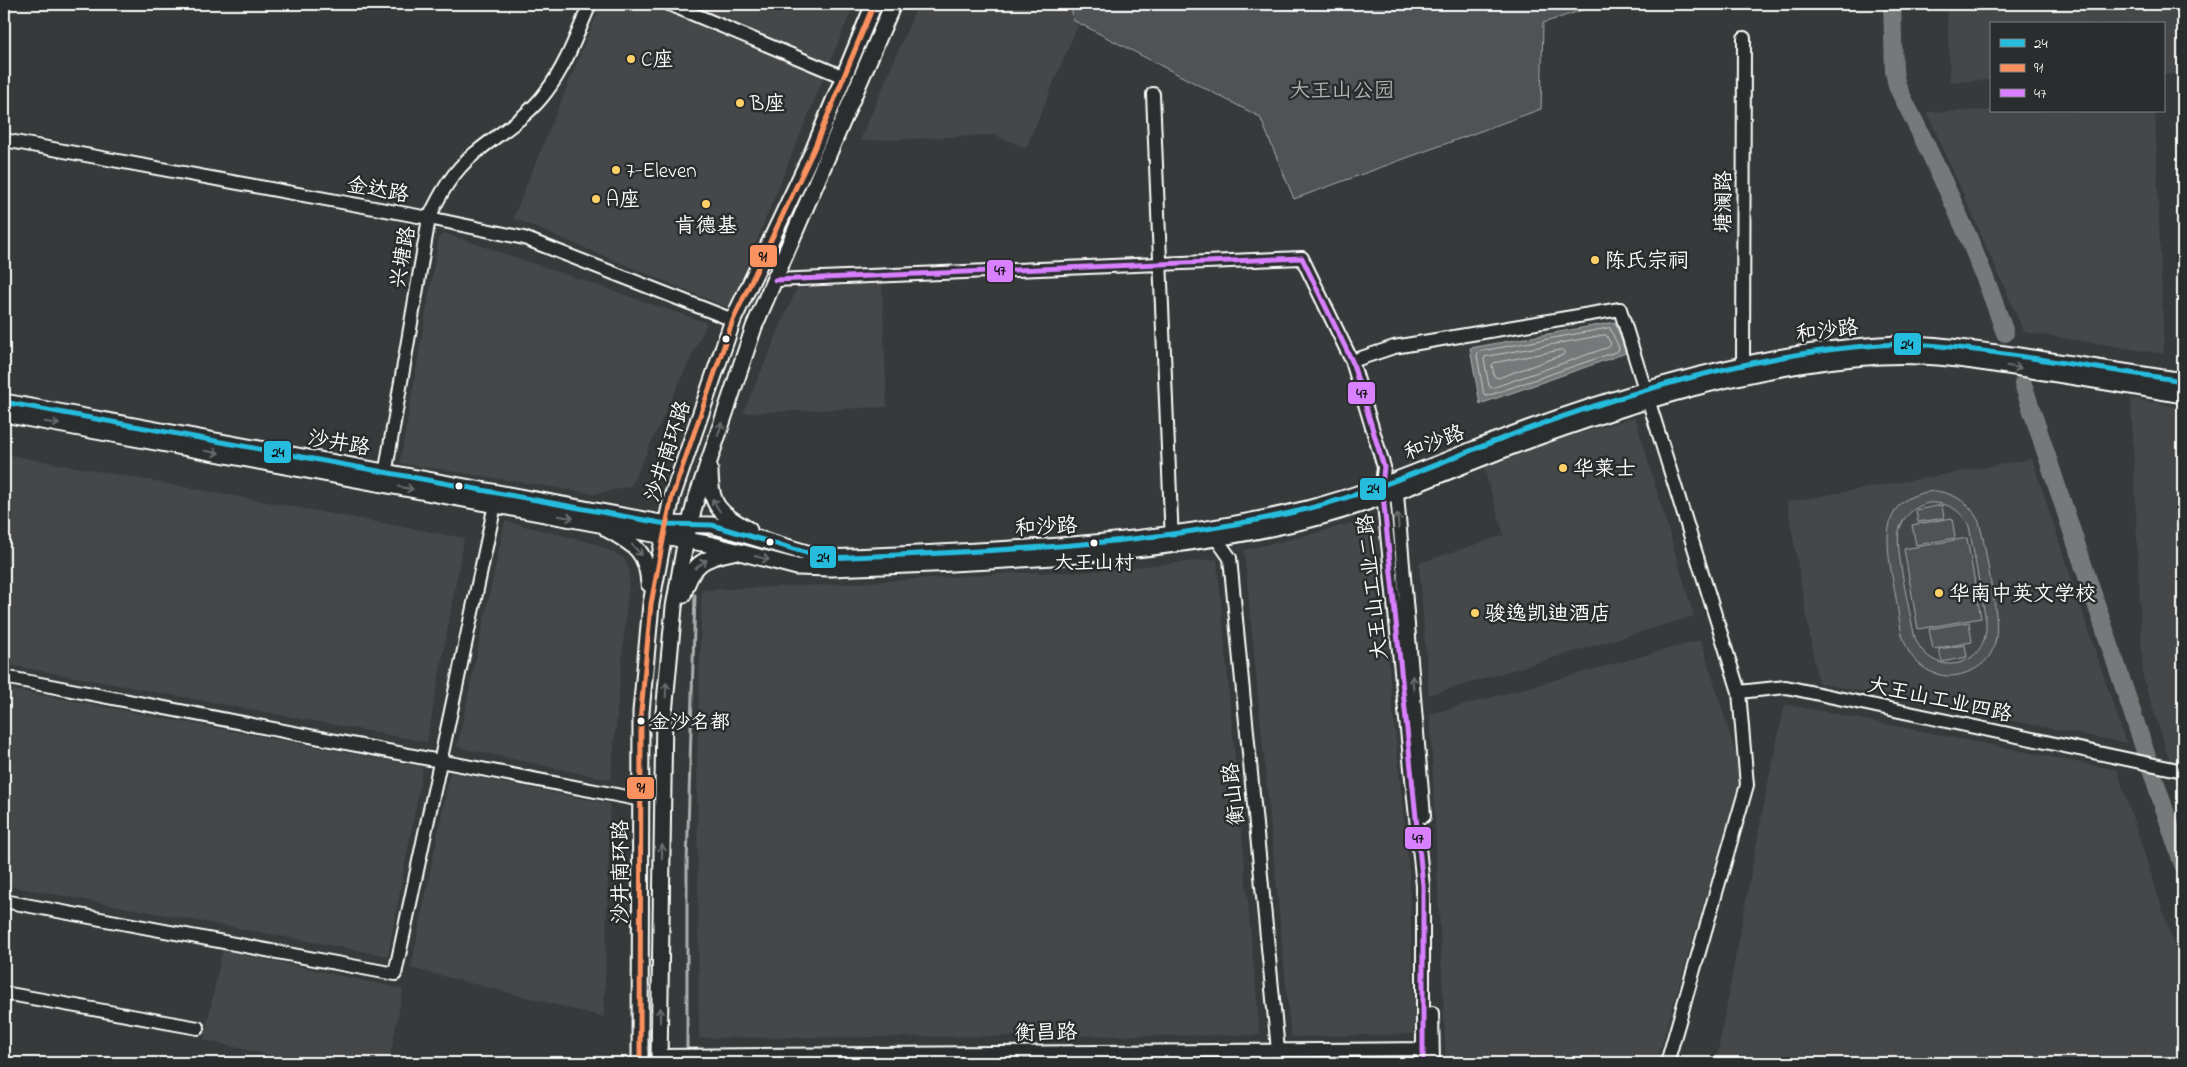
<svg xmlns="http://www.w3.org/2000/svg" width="2187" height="1067" viewBox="0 0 2187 1067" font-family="'Indie Flower','LXGW WenKai TC',sans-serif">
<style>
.built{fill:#444748}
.green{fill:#505354;stroke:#a8a9aa;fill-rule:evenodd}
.water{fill:#767879;stroke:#adaeaf}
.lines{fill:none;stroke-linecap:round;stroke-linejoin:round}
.shore{stroke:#c8c9c9;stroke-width:1}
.stream{stroke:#adaeaf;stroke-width:3}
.river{stroke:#767879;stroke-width:18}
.minor-casing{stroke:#fff;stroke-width:16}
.major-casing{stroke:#fff;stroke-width:19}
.minor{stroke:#2a2d2e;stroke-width:12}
.major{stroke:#2a2d2e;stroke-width:15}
.bus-1-casing{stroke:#2a2d2e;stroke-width:9}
.bus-2-casing{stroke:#2a2d2e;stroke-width:9}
.bus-3-casing{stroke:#2a2d2e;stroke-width:9}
.bus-1{stroke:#26bcdd;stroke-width:5}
.bus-2{stroke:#fa915f;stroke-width:5}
.bus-3{stroke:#d880ff;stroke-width:5}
.oneway{stroke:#6a6c6d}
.poi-dot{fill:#ffd166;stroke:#2a2d2e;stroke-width:2}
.bus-dot{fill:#fff;stroke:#2a2d2e;stroke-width:2}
.labels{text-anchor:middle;stroke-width:5;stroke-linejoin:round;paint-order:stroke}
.bus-label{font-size:20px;fill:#fff;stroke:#2a2d2e}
.poi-label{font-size:21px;fill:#fff;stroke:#2a2d2e;text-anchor:start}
.park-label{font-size:21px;fill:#b0b2b2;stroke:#2a2d2e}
.street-label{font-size:21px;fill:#fff;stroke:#2a2d2e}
.line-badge{stroke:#2a2d2e;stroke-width:2}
.pale-badge-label{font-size:14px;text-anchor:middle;font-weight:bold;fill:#111}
</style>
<rect width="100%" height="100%" fill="#373a3b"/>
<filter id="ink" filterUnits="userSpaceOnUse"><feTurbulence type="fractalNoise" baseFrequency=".02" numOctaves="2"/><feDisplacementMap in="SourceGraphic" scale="10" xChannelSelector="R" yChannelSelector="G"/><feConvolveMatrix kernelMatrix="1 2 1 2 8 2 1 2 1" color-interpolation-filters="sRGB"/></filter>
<g filter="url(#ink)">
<path class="built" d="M601,4H854L729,308L513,218Z
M918,4H1071L1073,20L1079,23L1026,148L995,135L860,141Z
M1947,4H2183V74H2163V24H1991V80L1950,82Z
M1991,110V111H2155L2164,354L2024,332L1927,112Z
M444,233L707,323L631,486L595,494L400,463L439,237Z
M882,284L887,407L743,413L797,288Z
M2131,398L2183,408V804L2143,677Z
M1635,417L1694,616L1429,695L1419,563L1504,535L1482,462Z
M4,454L464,538L427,742L4,664Z
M2032,459L2126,743L1818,683L1787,502Z
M1374,516L1409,872L1415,1034L1291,1037L1244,550L1317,533Z
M505,521L596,544L624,558L630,571L611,780L457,747Z
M1217,559L1260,1035L699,1038L697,758L702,590L822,585L1012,573L1083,572Z
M1701,640L1742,774L1656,1063H1446L1430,714Z
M4,688L423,767L388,956L4,885Z
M1785,704L2117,770L2183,972V1063H1716L1766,792Z
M450,772L610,804L604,1017L411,968Z
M222,950L403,989L389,1063H303L204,1040Z
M1401,1060V1063H1157Z"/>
<path class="green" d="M1071,4H1601L1543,23L1541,109L1294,199L1260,117L1073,20Z
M1936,491C1956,494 1970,503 1979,522C1984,540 1987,559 1990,578C1996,614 2010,661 1962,674C1946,679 1929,674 1917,662C1900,646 1900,620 1896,598C1889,555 1870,496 1936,491ZM1928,503C1947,502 1960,509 1969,526L1986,621C1990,670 1928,681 1914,634C1910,612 1895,550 1899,531C1903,516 1914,507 1928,503Z
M1942,505L1944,518L1918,522L1916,510Z
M1952,518L1955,538L1916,545L1912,525Z
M1967,538L1981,618L1918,629L1904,549Z
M1969,622L1972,642L1933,649L1929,629Z
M1965,645L1967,657L1942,662L1939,649Z"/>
<path class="water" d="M1615,322L1626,353L1480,404L1470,348Z"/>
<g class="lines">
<path class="shore" d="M1610,328L1619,348L1618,351L1487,396L1484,395L1477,355L1478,352Z
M1606,335L1611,344L1609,347L1492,388L1489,386L1484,359L1485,357Z
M1562,350L1565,352L1563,355L1498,378L1494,376L1492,365L1494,363Z"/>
<path class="stream" d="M687,1051V864L695,595"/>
<path class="river" d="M1892,4L1894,71L1897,86C1937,166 1976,247 2005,333
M2023,384L2183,865"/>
<g class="minor-casing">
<path id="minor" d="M669,4L844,77
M1153,94L1172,542
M4,140L429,218L524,238L733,320
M775,280L1302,258L1352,361L1384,467L1382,485L1423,886V1063
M1352,361L1394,347L1620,309L1739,692L1747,785L1667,1063
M1743,366L1744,38
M384,481L429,218C440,194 453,171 474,154C499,133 527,118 546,92C566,66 577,34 590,4
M1396,482L1424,816
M1216,538L1230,558L1278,1050
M4,677L642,800
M1739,692L1786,687L2183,771
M4,901L395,974L497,495
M4,993L198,1028
M1432,1013L1433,1063
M659,1056L1432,1049"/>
</g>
<g class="major-casing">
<path id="major" d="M4,402L666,524L712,525L814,555L830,558C990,551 1150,547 1307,509C1374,492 1438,463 1503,438C1618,395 1757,352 1880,345C1929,342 1977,350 2025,357C2078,365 2131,373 2183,381
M4,414L713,545L797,567L830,568C991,562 1149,557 1307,520C1377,503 1443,472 1510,447C1626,404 1756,363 1880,356C1932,353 1982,362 2032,370C2083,378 2133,386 2183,395
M710,469C710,506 718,512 749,530
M607,529C634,545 647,550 649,584
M683,595C692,564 702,558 733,552
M640,1063L641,712L651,604L664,535L672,497L733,320L813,151L874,4
M659,1063L664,713L674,607L686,539L695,503L754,327L893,4"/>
</g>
<use href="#minor" class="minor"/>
<use href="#major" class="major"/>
<g class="bus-1-casing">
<path id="bus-1" d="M4,402L666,524L712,525L814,555L830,558C990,551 1150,547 1307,509C1374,492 1438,463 1503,438C1618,395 1757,352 1880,345C1929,342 1977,350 2025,357C2078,365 2131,373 2183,381"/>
</g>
<g class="bus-2-casing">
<path id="bus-2" d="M640,1063L641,712L651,604L664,535L672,497L733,320L813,151L874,4"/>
</g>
<g class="bus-3-casing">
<path id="bus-3" d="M775,280L1302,258L1352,361L1384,467L1382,485L1423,886V1063"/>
</g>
<use href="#bus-1" class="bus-1"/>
<use href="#bus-2" class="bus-2"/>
<use href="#bus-3" class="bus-3"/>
</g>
<defs><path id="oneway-shaft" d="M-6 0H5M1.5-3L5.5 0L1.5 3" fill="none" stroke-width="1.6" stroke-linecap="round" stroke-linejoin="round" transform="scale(1.25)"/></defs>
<g class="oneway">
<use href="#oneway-shaft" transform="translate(2014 367) rotate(9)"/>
<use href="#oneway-shaft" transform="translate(52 423) rotate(10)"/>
<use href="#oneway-shaft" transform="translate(720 429) rotate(-71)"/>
<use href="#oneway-shaft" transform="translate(212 452) rotate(10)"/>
<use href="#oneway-shaft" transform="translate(406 488) rotate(10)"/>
<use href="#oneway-shaft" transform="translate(716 505) rotate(-121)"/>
<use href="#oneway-shaft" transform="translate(566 517) rotate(10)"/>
<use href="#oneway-shaft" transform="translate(1398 521) rotate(-95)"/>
<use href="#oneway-shaft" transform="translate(637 550) rotate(47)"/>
<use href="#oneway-shaft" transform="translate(762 558) rotate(15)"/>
<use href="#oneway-shaft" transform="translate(701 564) rotate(-38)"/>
<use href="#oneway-shaft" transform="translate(1413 683) rotate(-95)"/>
<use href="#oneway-shaft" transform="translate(666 690) rotate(-87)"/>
<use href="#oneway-shaft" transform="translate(662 852) rotate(-89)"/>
<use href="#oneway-shaft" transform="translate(660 1015) rotate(-89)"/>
</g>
</g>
<g class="poi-dot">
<circle cx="631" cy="59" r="5"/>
<circle cx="740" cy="103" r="5"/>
<circle cx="616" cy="170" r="5"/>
<circle cx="596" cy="199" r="5"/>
<circle cx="706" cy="204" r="5"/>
<circle cx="1595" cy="260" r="5"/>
<circle cx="1563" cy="468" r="5"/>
<circle cx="1939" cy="593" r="5"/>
<circle cx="1475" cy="613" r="5"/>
</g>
<g class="bus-dot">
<circle cx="726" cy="339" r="4.5"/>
<circle cx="459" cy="486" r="4.5"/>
<circle cx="770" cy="542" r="4.5"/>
<circle cx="1094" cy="543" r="4.5"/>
<circle cx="641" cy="721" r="4.5"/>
</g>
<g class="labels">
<g class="bus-label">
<text x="1094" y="569">大王山村</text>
<text x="650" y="728" text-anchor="start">金沙名都</text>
</g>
<g class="poi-label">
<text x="641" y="66">C座</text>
<text x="750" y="110">B座</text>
<text x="626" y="177">7-Eleven</text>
<text x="606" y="206">A座</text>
<text x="706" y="232" text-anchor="middle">肯德基</text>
<text x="1605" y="267">陈氏宗祠</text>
<text x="1573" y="475">华莱士</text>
<text x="1949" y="600">华南中英文学校</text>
<text x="1485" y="620">骏逸凯迪酒店</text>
</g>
<g class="park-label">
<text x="1342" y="97">大王山公园</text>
</g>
<g class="street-label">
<text transform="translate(378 189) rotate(10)" y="7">金达路</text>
<text transform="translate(1723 202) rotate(-90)" y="7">塘澜路</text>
<text transform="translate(402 257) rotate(-80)" y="7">兴塘路</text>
<text transform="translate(1827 330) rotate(-7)" y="7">和沙路</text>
<text transform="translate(339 442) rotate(10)" y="7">沙井路</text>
<text transform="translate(1434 442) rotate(-21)" y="7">和沙路</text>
<text transform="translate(667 451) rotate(-72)" y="7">沙井南环路</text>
<text transform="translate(1046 526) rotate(-3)" y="7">和沙路</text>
<text transform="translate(1372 587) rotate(-96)" y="7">大王山工业二路</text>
<text transform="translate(1940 699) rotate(12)" y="7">大王山工业四路</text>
<text transform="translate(1233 794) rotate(-96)" y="7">衡山路</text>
<text transform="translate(620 872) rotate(-90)" y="7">沙井南环路</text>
<text transform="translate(1046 1032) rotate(-1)" y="7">衡昌路</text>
</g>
</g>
<g class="line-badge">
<rect x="749" y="244" width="29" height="24" rx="5" fill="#fa915f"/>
<rect x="986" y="259" width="28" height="24" rx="5" fill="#d880ff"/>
<rect x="1893" y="332" width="29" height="24" rx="5" fill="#26bcdd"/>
<rect x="1347" y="381" width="29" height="24" rx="5" fill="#d880ff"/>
<rect x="263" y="440" width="29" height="24" rx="5" fill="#26bcdd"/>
<rect x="1359" y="477" width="28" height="24" rx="5" fill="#26bcdd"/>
<rect x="809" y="545" width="28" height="24" rx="5" fill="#26bcdd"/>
<rect x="626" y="776" width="29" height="24" rx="5" fill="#fa915f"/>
<rect x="1404" y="826" width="28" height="24" rx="5" fill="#d880ff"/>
</g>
<g class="pale-badge-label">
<text x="763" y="261">91</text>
<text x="1000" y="275">47</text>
<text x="1907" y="349">24</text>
<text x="1362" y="398">47</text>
<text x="278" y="457">24</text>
<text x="1373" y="493">24</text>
<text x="823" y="562">24</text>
<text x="641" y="792">91</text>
<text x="1418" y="843">47</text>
</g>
<rect width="2187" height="1067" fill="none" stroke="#2a2d2e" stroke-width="20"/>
<rect x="10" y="10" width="2167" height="1047" fill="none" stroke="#fff" stroke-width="2" filter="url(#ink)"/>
<rect x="1990" y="22" width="175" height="90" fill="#2a2d2e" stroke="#7f8182"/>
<rect x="2000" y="39" width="25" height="8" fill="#26bcdd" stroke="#7f8182"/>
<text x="2034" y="48" font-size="15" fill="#ffffff">24</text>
<rect x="2000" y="64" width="25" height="8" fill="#fa915f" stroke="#7f8182"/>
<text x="2034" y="72" font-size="15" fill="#ffffff">91</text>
<rect x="2000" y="89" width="25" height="8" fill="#d880ff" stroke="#7f8182"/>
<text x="2034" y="98" font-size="15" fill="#ffffff">47</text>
</svg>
